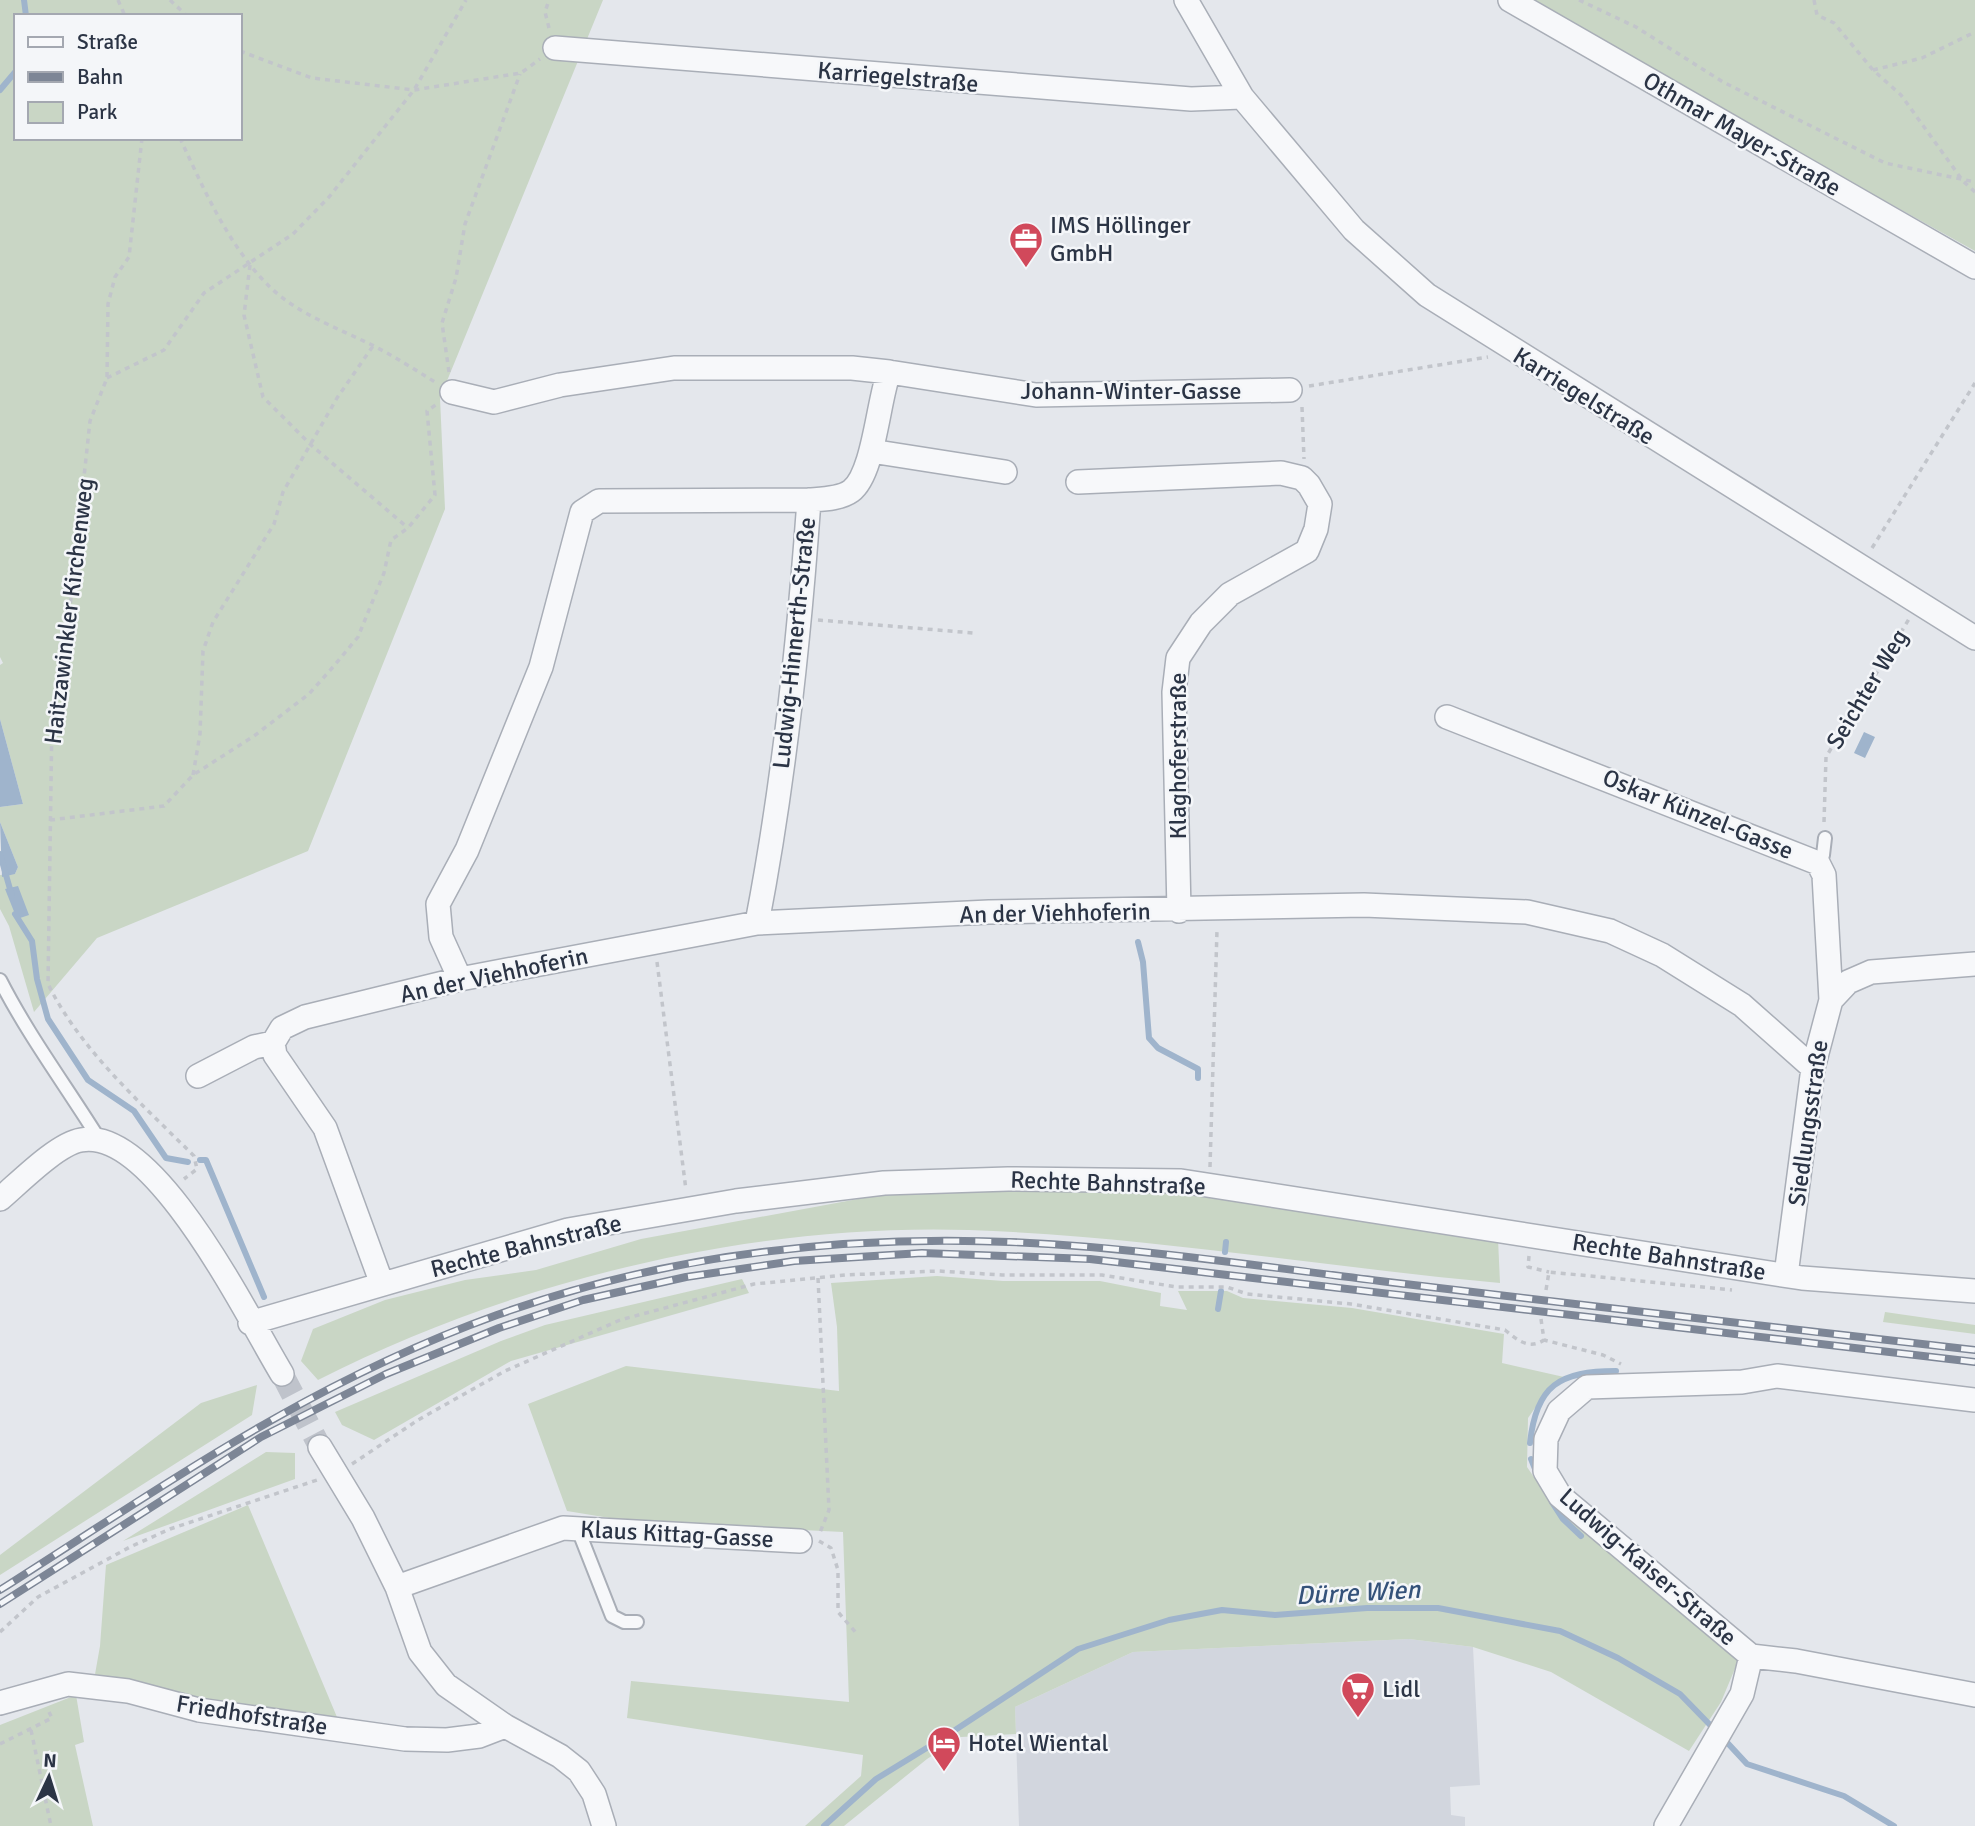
<svg xmlns="http://www.w3.org/2000/svg" width="1975" height="1826" viewBox="0 0 1975 1826" font-family="Signika,sans-serif">
<style>
.built{fill:#d2d6de}
.green{fill:#c9d6c5;fill-rule:evenodd}
.water{fill:#9fb4cc}
.lines{fill:none;stroke-linecap:round;stroke-linejoin:round}
.stream{stroke:#9fb4cc;stroke-width:6}
.minor-tunnel{stroke:#bfc3cb;stroke-width:23;stroke-dasharray:23 11;stroke-linecap:butt}
.service-casing{stroke:#a9aeb7;stroke-width:16}
.minor-casing{stroke:#a9aeb7;stroke-width:26}
.path{stroke:#c2c5cb;stroke-width:3.5;stroke-dasharray:5 5;stroke-linecap:butt}
.service{stroke:#f7f8fa;stroke-width:12}
.minor{stroke:#f7f8fa;stroke-width:23}
.rail-casing{stroke:#7d8696;stroke-width:8}
.rail{stroke:#f4f6f9;stroke-width:5;stroke-dasharray:16;stroke-linecap:butt}
.labels{text-anchor:middle;stroke-width:5;stroke-linejoin:round;paint-order:stroke}
.street-label{font-size:24px;fill:#2b3445;stroke:#f4f6f9}
.poi-label{font-size:24px;fill:#2b3445;stroke:#f4f6f9;text-anchor:start}
.water-label{font-size:26px;font-style:italic;fill:#34527a;stroke:#f4f6f9}
</style>
<rect width="100%" height="100%" fill="#e4e7ec"/>
<path class="built" d="M1409,1639L1473,1647L1480,1785L1450,1787L1451,1815L1465,1817V1826H1019L1015,1707L1133,1652Z"/>
<path class="green" d="M0,0H603L440,398L445,509L308,851L97,938L34,1012L9,926L0,909V875L15,874L18,867L0,822V807L23,804L0,719V665L3,663L0,657ZM16,16H240V138H16Z
M1524,0H1975V251Z
M1011,1188L1181,1194L1498,1239L1500,1283C1323,1267 1146,1236 969,1230C751,1223 511,1281 318,1380L301,1361L313,1329L385,1300L465,1280L536,1270L641,1239L885,1194Z
M937,1276L1003,1281H1100L1161,1293L1160,1306L1187,1310L1178,1291H1227L1243,1298L1352,1308L1504,1334L1502,1363L1564,1377L1542,1398L1528,1418L1527,1467L1555,1508L1739,1659L1721,1702L1689,1751L1551,1672L1473,1647L1409,1639L1133,1652L1015,1707L1016,1734L961,1737L927,1759L844,1826H805L861,1776L863,1755L627,1718L631,1681L849,1702L843,1532L634,1522L567,1511L528,1404L626,1366L839,1391L837,1327L831,1283Z
M742,1279L749,1293L511,1361L374,1440L342,1425L335,1412L501,1341L545,1325Z
M1885,1312L1975,1325V1334L1883,1322Z
M257,1385L252,1415L0,1575V1555L201,1403Z
M266,1452L295,1453V1479L123,1541Z
M248,1505L342,1729L94,1680L100,1646L106,1565Z
M76,1695L84,1742L75,1745L93,1826H0V1725Z"/>
<path class="water" d="M0,719L23,804L0,807Z
M1864,732L1875,737L1865,758L1854,753Z
M0,822L18,867L15,874L2,877Z
M18,886L29,915L17,919L5,889Z"/>
<g class="lines">
<path class="stream" d="M24,0L26,16
M0,90L16,71
M0,854L12,896
M15,914L32,941L37,979L48,1019L88,1080L134,1111L166,1158L188,1162
M1138,942L1143,962L1149,1038L1158,1048L1198,1069V1078
M200,1160H206L264,1297
M1225,1252L1226,1242
M1218,1309L1221,1291
M1530,1443C1536,1385 1560,1371 1616,1371
M1531,1459L1537,1474
M1552,1502L1563,1519L1581,1536
M1722,1737L1747,1764L1844,1796L1894,1826
M824,1826L876,1779L943,1738L1078,1649L1169,1620L1222,1610L1275,1615L1367,1608H1438L1560,1631L1618,1658L1680,1694L1714,1729"/>
<path class="minor-tunnel" d="M282,1374L320,1447"/>
<g class="service-casing">
<path id="service" d="M1818,863L1823,855L1825,838
M0,980C28,1035 66,1086 99,1139
M577,1527L612,1616L624,1622H637"/>
</g>
<g class="minor-casing">
<path id="minor" d="M1186,0L1242,97L1354,230L1427,295L1975,638
M1510,0L1975,267
M555,48L1191,99L1242,97
M452,392L494,402L560,385L674,368H852L889,372
M871,451L1005,472
M1078,482L1281,473L1302,478L1309,485L1320,504L1316,529L1307,551L1230,594L1201,623L1178,658L1174,692L1179,911
M809,500C822,499 840,499 851,491C874,474 878,401 889,372L1036,395L1290,390
M1447,717L1818,863L1824,875L1831,1000
M460,979L441,937L438,904L467,850L541,667L582,512L599,501L809,500C799,642 784,783 757,923
M198,1076L254,1047L273,1043
M0,1199C20,1182 57,1144 81,1140C155,1126 249,1320 282,1374
M1786,1275L1813,1068L1831,1000L1848,982L1871,972L1975,964
M382,1284L325,1128L275,1055L273,1043L282,1028L305,1017L460,979L757,923L989,912L1364,905L1527,912L1610,931L1662,955L1742,1005L1813,1068
M250,1323L568,1230L736,1201L884,1183L1008,1179L1181,1181L1802,1278L1975,1291
M1975,1400L1777,1376L1742,1382L1587,1387L1559,1411L1546,1439L1545,1471L1560,1496L1751,1656L1796,1661L1975,1695
M320,1447L363,1518L397,1587L420,1652L446,1685L505,1726L560,1756L579,1771L594,1794L604,1826
M397,1587L563,1528L800,1541
M0,1703L68,1684L128,1691L199,1710L405,1739L447,1740L479,1736L505,1726
M1666,1826L1742,1694L1751,1656"/>
</g>
<path class="path" d="M118,0L125,16
M170,0L187,16
M1579,0L1636,27L1723,82L1885,163L1975,182
M1814,0L1817,15L1834,23L1873,70L1901,95L1963,181L1975,192
M549,28L545,12L549,0
M240,51L312,78L414,90L521,73L540,59
M1873,70L1922,58L1975,32
M142,138L129,257L115,277L108,304L107,378L90,421L67,635L52,717L48,984C81,1051 142,1104 194,1156L197,1169L184,1179
M180,138C204,190 230,249 272,289C299,314 337,328 370,344C392,355 414,369 435,382
M250,265L244,315L263,397L311,445L408,528
M449,372L442,323L456,278L465,224L520,74
M107,378L164,350L204,293L293,234L329,197L414,90L466,0
M1309,386L1488,357
M1302,407L1304,459
M1872,548L1975,383
M818,620L973,633
M193,775L200,734L203,651L213,622L274,524L283,492L337,398L373,346
M50,820L164,806L193,775L254,736L309,694L333,667L358,637L384,573L391,540L408,528L435,495L427,411L437,404
M1824,822L1826,757L1909,619
M657,962L686,1190
M1210,1167L1217,930
M1529,1256L1528,1267L1549,1272
M818,1278L829,1510L819,1535
M1546,1290L1549,1272L1732,1290
M1541,1319L1544,1340L1603,1355L1621,1364
M352,1464L418,1420L505,1371L620,1320L754,1284L845,1275L938,1271L1002,1275H1102L1177,1287H1227L1247,1294L1351,1304L1505,1330C1517,1340 1529,1350 1544,1340
M819,1541L831,1548L838,1570V1612L858,1635
M0,1632L38,1597L130,1547L170,1529L317,1480
M31,1730L51,1826
M0,1744L52,1718L49,1712"/>
<use href="#service" class="service"/>
<use href="#minor" class="minor"/>
<g class="rail-casing">
<path id="rail" d="M0,1590C165,1485 310,1382 497,1315C686,1247 890,1230 1090,1247C1189,1255 1289,1270 1388,1282C1584,1305 1779,1328 1975,1350
M0,1604L261,1437L386,1374L499,1328L583,1300L686,1277L794,1261L922,1253L1090,1259L1975,1362"/>
</g>
<use href="#rail" class="rail"/>
</g>
<defs>
<g id="office-pin" transform="scale(1.75)"><path d="M0 17L-7.5 6A9.5 9.5 0 1 1 7.5 6Z" fill="#d1495b" stroke="#f4f6f9"/><path d="M-6-3h4V-5.5h4V-3h4V5H-6ZM-1-4.5V-3h2v-1.5ZM-6 0V1H6V0Z" fill="#fff"/></g>
<g id="supermarket-pin" transform="scale(1.75)"><path d="M0 17L-7.5 6A9.5 9.5 0 1 1 7.5 6Z" fill="#d1495b" stroke="#f4f6f9"/><path d="M-6-5.5h2.5l.6 2H6L4.5 2H-2.5L-4.4-4H-6ZM-1.5 3.2a1.3 1.3 0 1 0 .1 0ZM3 3.2a1.3 1.3 0 1 0 .1 0Z" fill="#fff"/></g>
<g id="hotel-pin" transform="scale(1.75)"><path d="M0 17L-7.5 6A9.5 9.5 0 1 1 7.5 6Z" fill="#d1495b" stroke="#f4f6f9"/><path d="M-6-4.5h1.5V1H6V5H4.5V3h-9V5H-6ZM-4 0a1.8 1.8 0 1 1 3.6 0ZM.5 0V-2.5h3Q6-2.5 6 0Z" fill="#fff"/></g>
</defs>
<g fill-rule="evenodd">
<use href="#office-pin" x="1026" y="239"/>
<use href="#supermarket-pin" x="1358" y="1689"/>
<use href="#hotel-pin" x="944" y="1743"/>
</g>
<g class="labels">
<g class="street-label">
<text transform="translate(898 77) rotate(5)" y="8">Karriegelstraße</text>
<text transform="translate(1742 134) rotate(30)" y="8">Othmar Mayer-Straße</text>
<text x="1131" y="399">Johann-Winter-Gasse</text>
<text transform="translate(1584 396) rotate(32)" y="8">Karriegelstraße</text>
<text transform="translate(69 611) rotate(-83)" y="8">Haitzawinkler Kirchenweg</text>
<text transform="translate(794 643) rotate(-84)" y="8">Ludwig-Hinnerth-Straße</text>
<text transform="translate(1867 689) rotate(-59)" y="8">Seichter Weg</text>
<text transform="translate(1178 756) rotate(-90)" y="8">Klaghoferstraße</text>
<text transform="translate(1698 814) rotate(22)" y="8">Oskar Künzel-Gasse</text>
<text transform="translate(1055 913) rotate(-1)" y="8">An der Viehhoferin</text>
<text transform="translate(494 975) rotate(-12)" y="8">An der Viehhoferin</text>
<text transform="translate(1808 1123) rotate(-82)" y="8">Siedlungsstraße</text>
<text transform="translate(1108 1183) rotate(2)" y="8">Rechte Bahnstraße</text>
<text transform="translate(526 1246) rotate(-14)" y="8">Rechte Bahnstraße</text>
<text transform="translate(1669 1257) rotate(9)" y="8">Rechte Bahnstraße</text>
<text transform="translate(677 1534) rotate(3)" y="8">Klaus Kittag-Gasse</text>
<text transform="translate(1648 1567) rotate(41)" y="8">Ludwig-Kaiser-Straße</text>
<text transform="translate(252 1715) rotate(9)" y="8">Friedhofstraße</text>
</g>
<g class="poi-label">
<text x="1050" y="233">IMS Höllinger<tspan x="1050" dy="28">GmbH</tspan></text>
<text x="1382" y="1697">Lidl</text>
<text x="968" y="1751">Hotel Wiental</text>
</g>
<g class="water-label">
<text transform="translate(1358 1592) rotate(-3)" y="9">Dürre Wien</text>
</g>
</g>
<rect x="14" y="14" width="228" height="126" fill="#f4f6f9" stroke="#a4a8b1" stroke-width="2"/>
<rect x="28" y="37" width="35" height="10" fill="#f7f8fa" stroke="#a4a8b1" stroke-width="2"/>
<text x="77" y="49" font-size="21" fill="#2b3445">Straße</text>
<rect x="28" y="72" width="35" height="10" fill="#7d8696" stroke="#a4a8b1" stroke-width="2"/>
<text x="77" y="84" font-size="21" fill="#2b3445">Bahn</text>
<rect x="28" y="102" width="35" height="21" fill="#c9d6c5" stroke="#a4a8b1" stroke-width="2"/>
<text x="77" y="119" font-size="21" fill="#2b3445">Park</text>
<g transform="translate(49 1777) rotate(4)" stroke="#f4f6f9" stroke-width="5" paint-order="stroke">
<path d="M0-5L12 26L0 18L-12 26Z" fill="#2b3445"/>
<text y="-10" font-size="19" font-weight="bold" text-anchor="middle" fill="#2b3445">N</text>
</g>
</svg>
